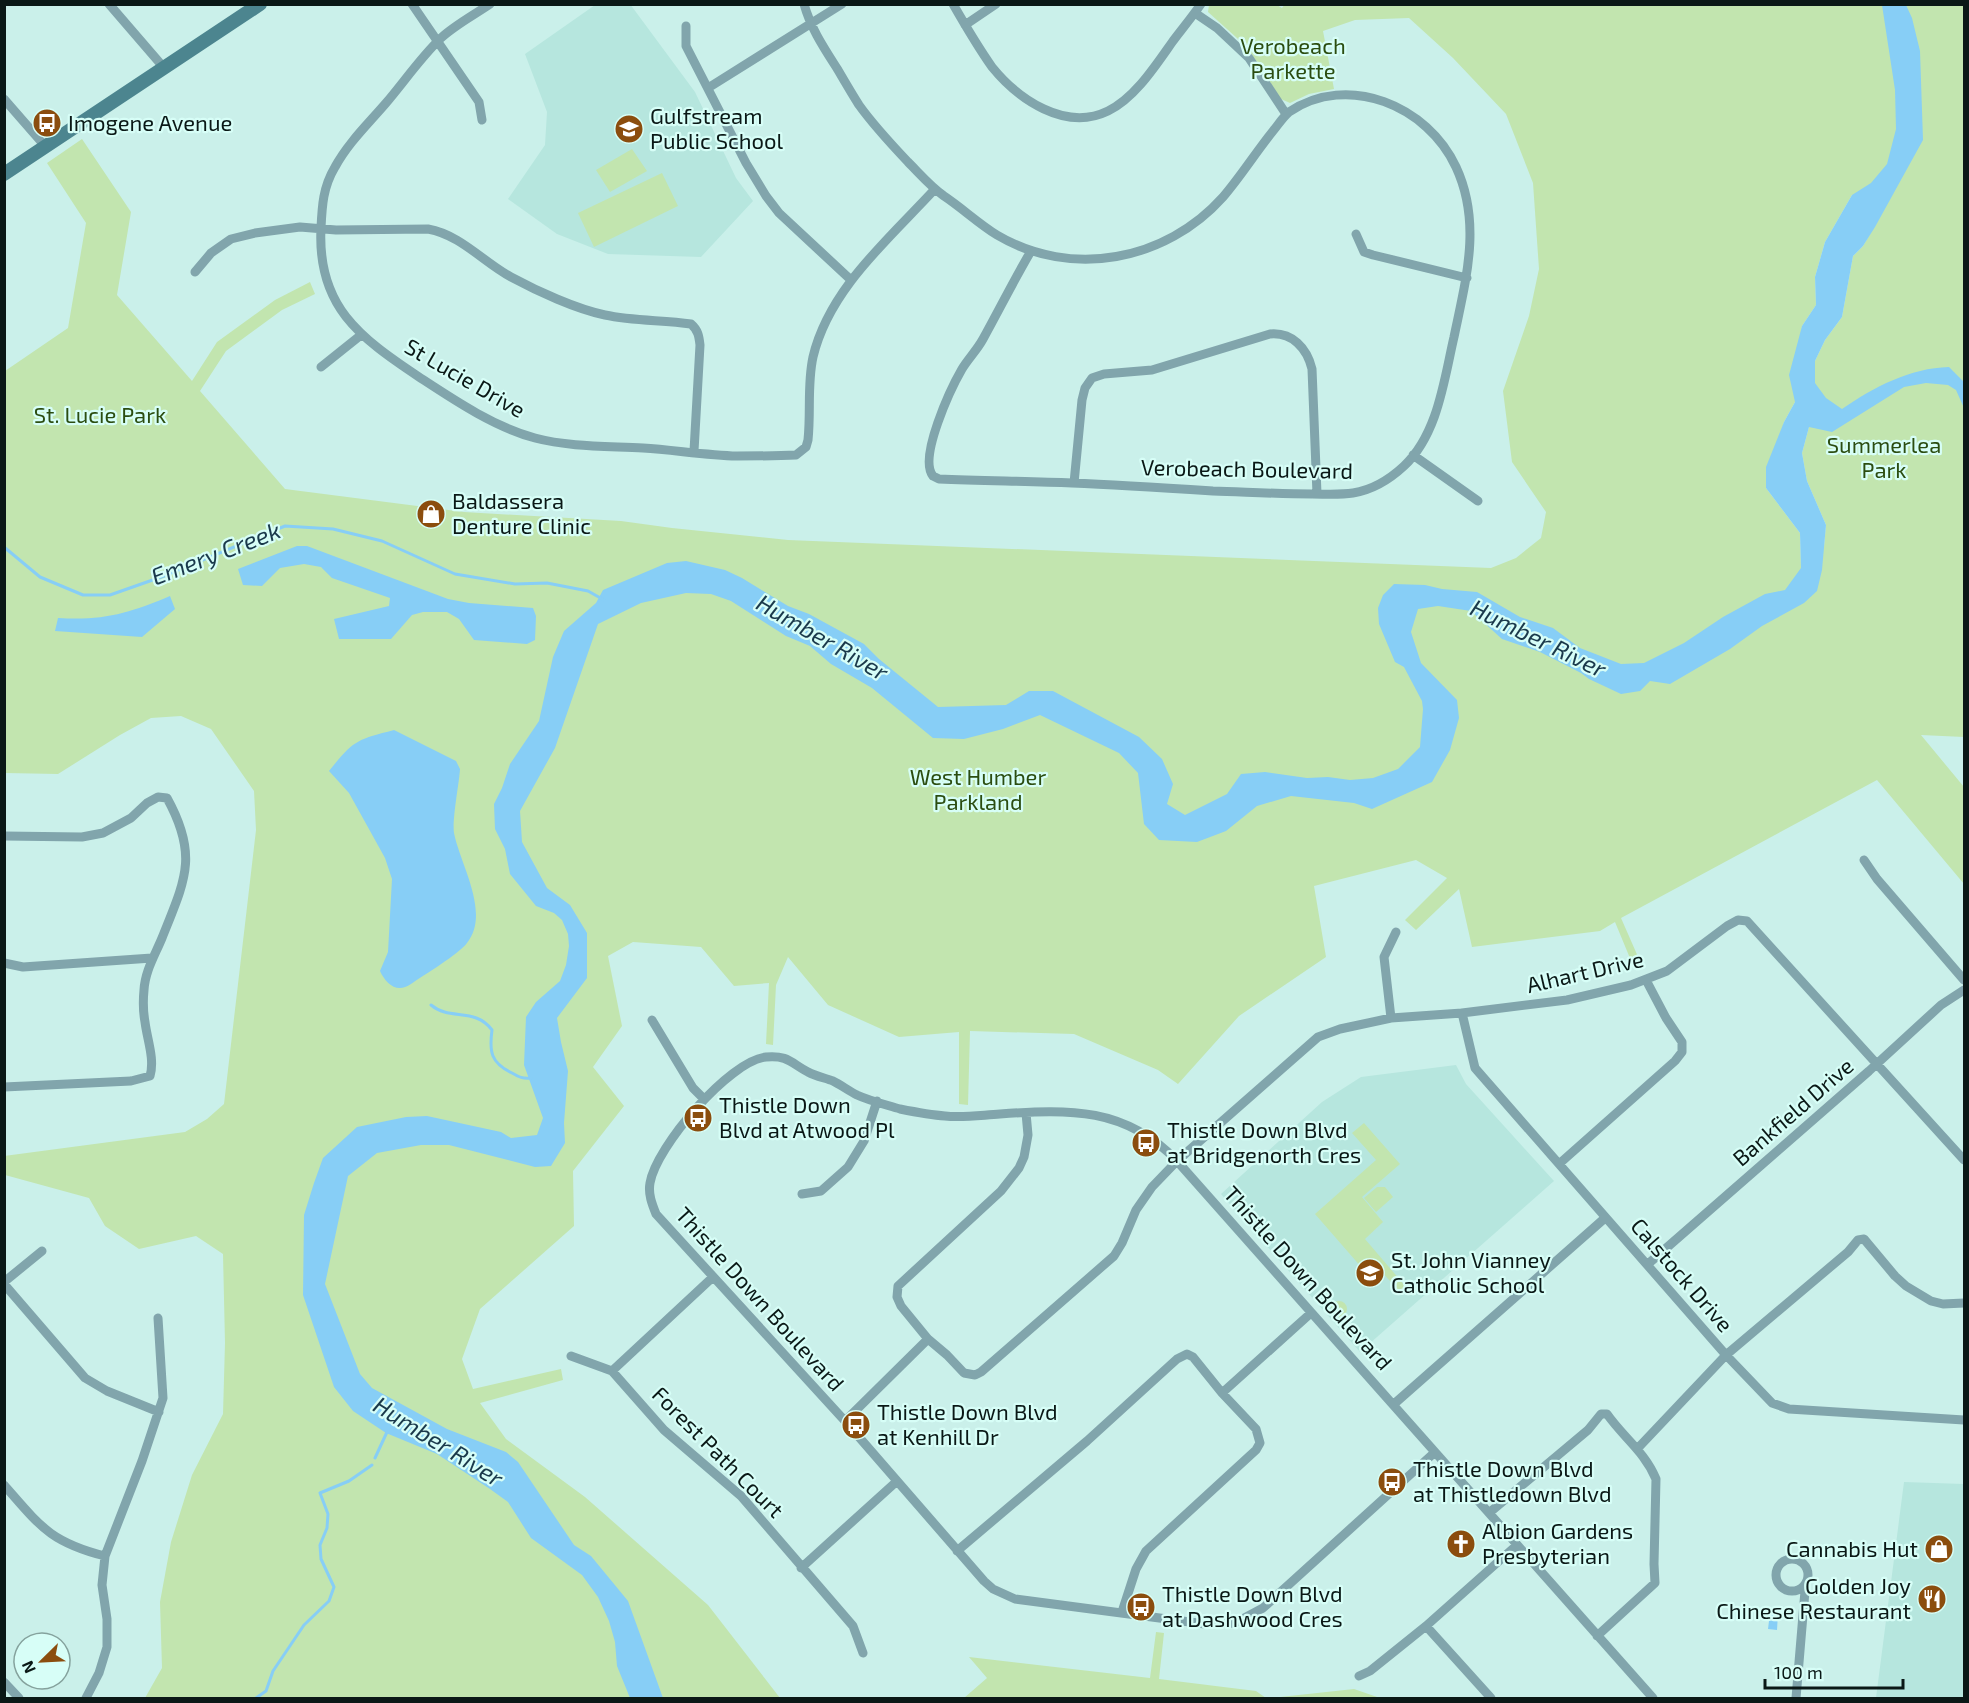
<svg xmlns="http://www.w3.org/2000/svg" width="1969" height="1703" viewBox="0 0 1969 1703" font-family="'Exo 2',sans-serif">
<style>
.built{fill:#b6e6de}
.green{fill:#c2e5af;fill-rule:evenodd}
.water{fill:#87cef6}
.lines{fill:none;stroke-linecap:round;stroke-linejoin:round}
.stream{stroke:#87cef6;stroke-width:3}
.minor{stroke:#81a5ac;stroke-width:9}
.secondary{stroke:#4c858f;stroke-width:14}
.labels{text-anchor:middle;stroke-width:4.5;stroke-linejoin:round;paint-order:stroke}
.park-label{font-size:22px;fill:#2b4d10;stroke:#d7fef7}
.poi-label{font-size:22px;fill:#0a1816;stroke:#d7fef7;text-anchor:start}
.street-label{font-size:22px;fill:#0a1816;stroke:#d7fef7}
.water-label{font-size:24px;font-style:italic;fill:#1a394b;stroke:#d7fef7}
</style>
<rect width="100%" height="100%" fill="#caf0ea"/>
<path class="built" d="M630,4L695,92L736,178L753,201L701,257L608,254L557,234L508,199L545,145L547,112L525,54L595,5Z
M1456,1065L1466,1084L1554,1181L1360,1352L1221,1194L1322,1102L1361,1077Z
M1904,1482L1964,1484V1698H1876Z"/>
<path class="green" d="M1285,4L1964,5V737L1921,735L1964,787V884L1877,780L1621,918L1639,959L1632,963L1615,922L1600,931L1472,947L1459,889L1416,930L1405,920L1447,878L1416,860L1314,886L1326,957L1239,1016L1178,1084L1158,1070L1074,1034L970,1031L968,1105L959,1104V1032L899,1037L828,1005L788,957L776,985L773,1045L766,1044L769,983L734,986L701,947L633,942L608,956L622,1026L593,1067L624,1106L573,1171L574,1226L480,1309L462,1359L473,1389L561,1369L563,1380L480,1403L506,1439L585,1497L708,1605L780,1698H145L162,1668L160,1602L171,1542L192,1475L223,1414L225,1343L223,1254L196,1236L139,1249L105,1226L89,1198L5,1175L4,1156L185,1132L207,1119L224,1104L256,830L254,791L211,729L181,716L151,718L120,735L58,774L5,773V371L68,328L86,223L47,163L82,139L131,212L117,295L192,381L217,342L275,300L310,282L315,294L282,310L226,351L200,391L285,489L464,512L621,521L672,528L788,540L1491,568L1516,558L1541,538L1546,512L1512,462L1503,391L1529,316L1539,269L1533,183L1506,114L1453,58L1409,18L1355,20L1323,31L1334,89L1309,94L1290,103L1281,99L1247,47L1208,12L1209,5H1277L1282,8ZM1852,195L1881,215L1863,246L1853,256L1842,317L1825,340L1815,361L1814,383L1809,427L1802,453L1807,481L1826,525L1824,547L1801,568L1800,533L1766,488L1784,422L1795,402L1802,326L1816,305L1815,277L1825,242Z
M632,149L647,171L610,192L596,170Z
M662,173L678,206L594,247L578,213Z
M1364,1123L1400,1164L1362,1197L1383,1222L1365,1239L1406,1287L1400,1292L1371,1260L1362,1268L1315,1214L1376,1160L1352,1133Z
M1377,1187H1385L1393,1197L1376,1212L1364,1198Z
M1331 1309a8 8 0 1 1 16 0a8 8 0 1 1-16 0Z
M1156,1632L1164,1633L1159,1679L1256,1691L1266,1698H964L987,1678L969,1657L1150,1678Z
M1354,1689L1380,1698H1271Z"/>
<path class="water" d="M1882,5H1906L1912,18L1920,51L1923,140L1875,227L1863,246L1853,256L1842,317L1825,340L1815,361V383L1826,398L1842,409C1874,387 1910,368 1949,367L1964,382V408L1956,390L1948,385L1926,383L1904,387L1832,432L1809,427L1802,453L1807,481L1826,525L1822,570L1817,591L1804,603L1762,626L1730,649L1670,684L1650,681L1640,691L1621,694L1589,679L1581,673L1540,652L1502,639L1471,611L1438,606L1418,609L1411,632L1421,663L1457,700L1459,718L1450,750L1432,782L1372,809L1354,803L1291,796L1257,806L1226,831L1197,842L1159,840L1144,824L1138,773L1119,753L1040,715L1003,729L964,739L933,738L872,688L831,664L810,646L786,636L731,601L711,594L686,593L641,603L598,624L555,748L520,811L522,842L547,888L570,905L587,933V978L557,1018L561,1042L568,1071L564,1123L565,1143L551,1166L535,1167L449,1145H421L377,1153L348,1176L325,1284L360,1374L372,1388L447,1429L506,1452L518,1462L574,1545L591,1556L628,1601L663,1698H630L617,1666L615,1642L609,1621L598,1597L582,1575L531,1538L508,1502L490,1489L437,1454L386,1433L353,1411L334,1387L303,1295L304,1215L314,1183L323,1158L357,1127L406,1117L427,1116L501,1132L511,1138L537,1135L543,1118L524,1065L526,1017L536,1002L560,981L566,965L569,946L568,934L562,920L554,913L536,906L510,874L505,849L495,829L494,804L502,788L510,764L539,721L553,657L564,631L596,603L603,590L667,563L686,561L725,570L742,578L788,606L809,614L864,644L879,659L938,707L1006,705L1029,691H1053L1139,737L1162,759L1173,784L1167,804L1185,815L1227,794L1241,774L1265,772L1307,778L1328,777L1350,780L1373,778L1398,769L1420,747L1423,709L1422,701L1404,667L1395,662L1379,624L1378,608L1383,595L1394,584L1425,585L1442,589L1477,592L1520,617L1553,628L1580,648L1621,664L1644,663L1684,643L1723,617L1765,594L1785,590L1801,568L1800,533L1766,488V467L1784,422L1795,402L1789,375L1802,326L1816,305L1815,277L1825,242L1852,195L1871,183L1887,164L1896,129L1895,90Z
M297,546H307L448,599L469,603L533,608L536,616L535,640L527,644L474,640L459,619L447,612H423L412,615L391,639H339L334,619L389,606L390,598L332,578L321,567L304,564L280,568L262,586L243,585L238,569Z
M170,596L175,609L142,637L55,631L58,618C103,621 130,613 170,596Z
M394,730L456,761L460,769C459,784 452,820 454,833C460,864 491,913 467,943C459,954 424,975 411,984C397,994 386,984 380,971L388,952L392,879L385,858L349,793L329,771C354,740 356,740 394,730Z
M1770,1613H1778L1777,1630L1768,1629Z"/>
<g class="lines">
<path class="stream" d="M4,547L40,577L83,595H110L164,576L285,526L333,529L382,541L455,574L515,584L547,583L588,591L604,600
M431,1005C450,1021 475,1007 492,1030C489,1052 491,1063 512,1073C519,1077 523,1079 531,1078
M375,1458L387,1432
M256,1698L266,1691L273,1671L304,1625L329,1601L334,1587L321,1559L320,1545L327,1528L328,1514L320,1493L349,1481L372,1465"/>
<path class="minor" d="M109,4L165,69
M412,4L479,102L482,120
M490,4C474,15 455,25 441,38C421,57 404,82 386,103C368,124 348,143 335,167C323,187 322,206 321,228C317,306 359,337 419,377C454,400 494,427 535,438C569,447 607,446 643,448C674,450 706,455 737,456C757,456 777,456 796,455L806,447L808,440C811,412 807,384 813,357C829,289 889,239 934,190
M804,4C811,29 824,48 838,70C845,82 852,94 859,105C874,126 891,144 908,162C920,174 930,186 944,196C962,208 979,224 997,235C1071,279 1166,261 1223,197C1241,176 1256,152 1273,131C1278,125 1283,117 1289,112C1348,72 1428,106 1456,167C1482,223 1466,279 1454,337C1444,380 1438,434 1404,466C1390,479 1372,490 1353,493C1340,495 1326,494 1312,494C1279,494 1246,492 1213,491C1166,488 1119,485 1072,483C1028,481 984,481 939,479L933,476C918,458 951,388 962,369C968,359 977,350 983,339C999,310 1014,280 1031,251
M953,4C965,25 978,47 992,67C1018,99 1065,132 1108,111C1135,98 1156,65 1173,41C1182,29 1192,17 1201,4
M1195,13L1217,28L1249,58L1286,114
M965,25L996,4
M686,26V46L746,163L766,196L779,213L851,280
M708,88L842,4
M4,99L45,146
M1356,234L1364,252L1373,255L1467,278
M195,272L211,253L231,239L255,233L300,227L336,230L428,229C461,235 483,262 511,277C537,291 576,309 605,315C633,321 662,320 691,324C698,330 699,336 700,345L694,451
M321,367L361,335
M1413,455L1478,501
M1074,483L1082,400L1085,388L1092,378L1104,374L1152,370L1270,334C1292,332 1307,348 1312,369L1317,494
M4,836L82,837L103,833L131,818L147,803L158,797L167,798C199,856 185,880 162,938C155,955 145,971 144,990C143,1000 143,1011 145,1022C147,1039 155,1059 150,1076L131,1081L4,1087
M1864,860L1877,879L1964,980
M4,963L23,967L152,958
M1462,1013L1475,1068L1726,1355L1772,1403L1789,1409L1964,1420
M1391,1018L1384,957L1396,932
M652,1020L693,1088L704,1099
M1026,1113L1028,1135L1024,1157L1019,1168L1001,1191L898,1286L897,1297L901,1306L928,1339L947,1355L964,1373L975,1375L981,1372L1114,1256L1122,1243L1136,1210L1152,1187L1177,1161L1318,1037L1340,1029L1391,1018L1462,1013L1567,1000L1631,985L1667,971L1727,926L1738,920L1747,921L1964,1160
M1559,1164L1675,1061L1682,1052V1042L1666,1018L1646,980
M802,1194L821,1191L848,1167L864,1141L877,1101
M1648,1264L1869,1071L1941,1005L1964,990
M4,1282L42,1251
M4,1284L85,1378L107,1391L159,1412
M571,1356L612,1371L664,1430L741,1496L853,1626L863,1653
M612,1371L713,1277
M1222,1393L1311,1313
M1394,1404L1605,1218
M845,1421L928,1339
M1638,1448L1726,1355L1848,1252L1858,1240L1864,1239L1895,1276L1906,1286L1931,1301L1943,1304L1964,1303
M1434,1453L1263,1608L1235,1623L1205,1624L1015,1599L993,1589L984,1581L845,1421L656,1214C652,1204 648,1194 650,1183C656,1147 729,1061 766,1057C788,1055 791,1063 808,1072C815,1076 825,1078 833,1081C841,1085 849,1091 857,1095C870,1101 887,1105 900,1109C915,1112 931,1115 945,1116C963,1118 982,1115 1000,1114C1069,1109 1126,1107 1177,1161L1653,1698
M4,1485C40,1526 50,1542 105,1556
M1489,1513L1588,1430L1601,1414H1607C1623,1437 1645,1452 1656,1479L1654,1564L1655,1583L1597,1636
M957,1551L1087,1441L1177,1359L1187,1354L1193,1357L1222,1393L1256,1429L1260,1443L1256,1450L1146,1551L1136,1569L1122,1612
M1776 1575a16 16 0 1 1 32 0a16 16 0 1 1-32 0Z
M801,1568L896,1482
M1426,1626L1491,1698
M1359,1676L1370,1671L1426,1626L1517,1545
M4,1682L19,1698
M86,1698L99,1673L107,1647V1619L102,1585L105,1556L142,1461L163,1398L158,1318
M1796,1698L1805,1591L1804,1587"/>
<path class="secondary" d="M4,174L260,4"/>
</g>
<defs>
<g id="bus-disc" transform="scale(1.5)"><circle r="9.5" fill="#8b4d0e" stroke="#d7fef7"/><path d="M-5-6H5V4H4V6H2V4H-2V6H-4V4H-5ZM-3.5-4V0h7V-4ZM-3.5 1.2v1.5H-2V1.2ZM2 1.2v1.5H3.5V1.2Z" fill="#fff"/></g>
<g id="school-disc" transform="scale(1.5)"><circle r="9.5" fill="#8b4d0e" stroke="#d7fef7"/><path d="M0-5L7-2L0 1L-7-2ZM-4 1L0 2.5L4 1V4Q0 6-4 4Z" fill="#fff"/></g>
<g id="shop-disc" transform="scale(1.5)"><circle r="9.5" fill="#8b4d0e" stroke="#d7fef7"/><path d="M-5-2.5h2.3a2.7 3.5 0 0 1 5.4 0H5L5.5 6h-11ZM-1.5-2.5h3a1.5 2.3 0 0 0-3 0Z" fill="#fff"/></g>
<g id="church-disc" transform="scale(1.5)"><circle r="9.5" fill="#8b4d0e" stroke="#d7fef7"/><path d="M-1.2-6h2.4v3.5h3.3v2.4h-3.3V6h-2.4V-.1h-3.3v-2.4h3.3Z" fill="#fff"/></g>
<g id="restaurant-disc" transform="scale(1.5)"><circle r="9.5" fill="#8b4d0e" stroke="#d7fef7"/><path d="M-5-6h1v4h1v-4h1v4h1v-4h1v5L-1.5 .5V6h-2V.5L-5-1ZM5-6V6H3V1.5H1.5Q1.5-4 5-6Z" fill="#fff"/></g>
</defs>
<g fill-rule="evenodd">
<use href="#bus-disc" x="47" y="123"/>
<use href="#school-disc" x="629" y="129"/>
<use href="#shop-disc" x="431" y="514"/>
<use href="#bus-disc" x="698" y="1118"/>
<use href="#bus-disc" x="1146" y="1143"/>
<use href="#school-disc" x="1370" y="1273"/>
<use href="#bus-disc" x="856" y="1425"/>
<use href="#bus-disc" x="1392" y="1482"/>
<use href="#church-disc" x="1461" y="1544"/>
<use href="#shop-disc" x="1939" y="1549"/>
<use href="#restaurant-disc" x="1932" y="1599"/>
<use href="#bus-disc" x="1141" y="1607"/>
</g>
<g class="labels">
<g class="park-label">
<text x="1293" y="54">Verobeach<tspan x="1293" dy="25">Parkette</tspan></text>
<text x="100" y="423">St. Lucie Park</text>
<text x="1884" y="453">Summerlea<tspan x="1884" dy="25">Park</tspan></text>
<text x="978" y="785">West Humber<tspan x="978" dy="25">Parkland</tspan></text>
</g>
<g class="poi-label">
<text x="650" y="124">Gulfstream<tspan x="650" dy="25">Public School</tspan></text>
<text x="68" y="131">Imogene Avenue</text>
<text x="452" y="509">Baldassera<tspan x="452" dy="25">Denture Clinic</tspan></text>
<text x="719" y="1113">Thistle Down<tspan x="719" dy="25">Blvd at Atwood Pl</tspan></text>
<text x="1167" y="1138">Thistle Down Blvd<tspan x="1167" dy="25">at Bridgenorth Cres</tspan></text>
<text x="1391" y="1268">St. John Vianney<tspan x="1391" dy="25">Catholic School</tspan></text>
<text x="877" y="1420">Thistle Down Blvd<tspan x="877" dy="25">at Kenhill Dr</tspan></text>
<text x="1413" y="1477">Thistle Down Blvd<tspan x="1413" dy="25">at Thistledown Blvd</tspan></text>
<text x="1482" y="1539">Albion Gardens<tspan x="1482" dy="25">Presbyterian</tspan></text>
<text x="1918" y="1557" text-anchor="end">Cannabis Hut</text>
<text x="1911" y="1594" text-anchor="end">Golden Joy<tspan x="1911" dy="25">Chinese Restaurant</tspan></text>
<text x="1162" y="1602">Thistle Down Blvd<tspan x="1162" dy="25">at Dashwood Cres</tspan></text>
</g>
<g class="street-label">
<text transform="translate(465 378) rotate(30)" y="8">St Lucie Drive</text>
<text transform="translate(1247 469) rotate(1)" y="8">Verobeach Boulevard</text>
<text transform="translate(1585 972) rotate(-13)" y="8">Alhart Drive</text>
<text transform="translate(1793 1112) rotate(-41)" y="8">Bankfield Drive</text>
<text transform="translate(1682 1275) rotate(49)" y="8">Calstock Drive</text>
<text transform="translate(1308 1278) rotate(48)" y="8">Thistle Down Boulevard</text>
<text transform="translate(760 1299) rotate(48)" y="8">Thistle Down Boulevard</text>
<text transform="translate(718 1452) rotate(45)" y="8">Forest Path Court</text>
</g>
<g class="water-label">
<text transform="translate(216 554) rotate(-21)" y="8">Emery Creek</text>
<text transform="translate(822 638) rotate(30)" y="8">Humber River</text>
<text transform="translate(1538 639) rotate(26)" y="8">Humber River</text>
<text transform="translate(438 1442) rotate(32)" y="8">Humber River</text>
</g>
</g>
<rect width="1969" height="1703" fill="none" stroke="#0a1816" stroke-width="12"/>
<g transform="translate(42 1661) rotate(246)"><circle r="28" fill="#d7fef7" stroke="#85a29d" stroke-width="1.5"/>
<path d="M0-4.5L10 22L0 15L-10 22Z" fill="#8b4d0e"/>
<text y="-9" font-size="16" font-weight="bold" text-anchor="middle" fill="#0a1816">N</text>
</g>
<path d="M1765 1679v9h138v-9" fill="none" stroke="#0a1816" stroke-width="3"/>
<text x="1774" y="1679" font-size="18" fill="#0a1816" stroke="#d7fef7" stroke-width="4.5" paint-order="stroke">100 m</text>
</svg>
